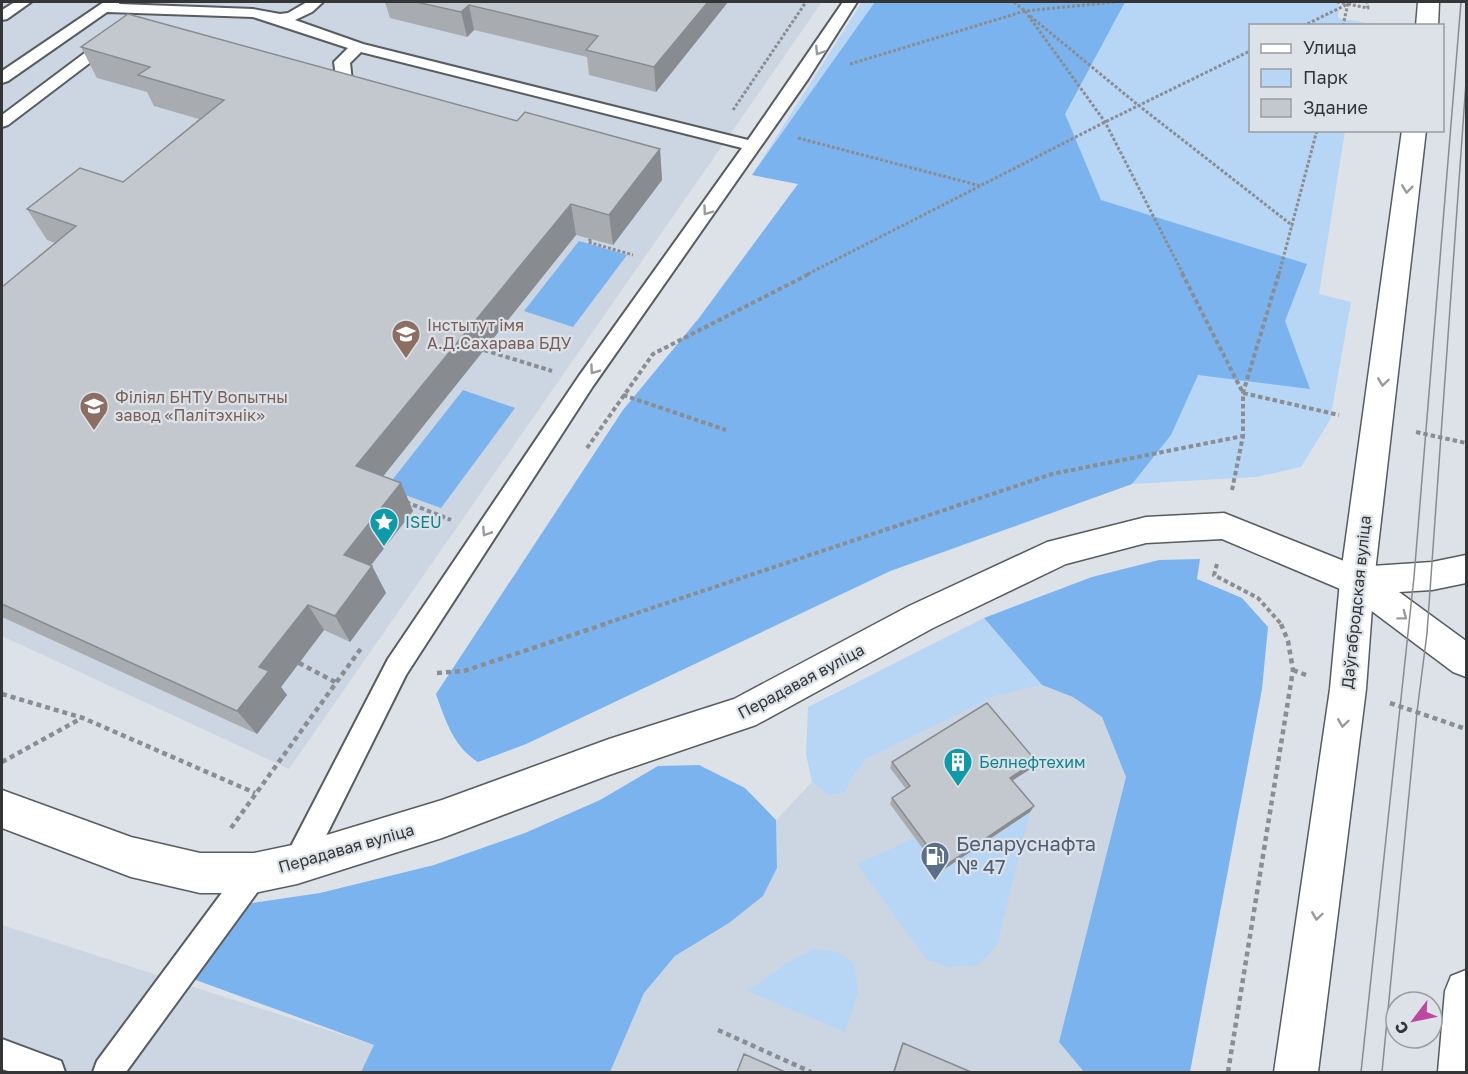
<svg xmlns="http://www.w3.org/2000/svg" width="1468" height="1074" viewBox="0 0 1468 1074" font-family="'Golos Text',sans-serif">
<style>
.built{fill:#cbd6e2}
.green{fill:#b7d5f5}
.forest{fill:#7ab3ee}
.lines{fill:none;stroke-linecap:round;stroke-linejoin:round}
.service-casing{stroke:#575c61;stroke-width:4}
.minor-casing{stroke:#575c61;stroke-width:3}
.secondary-casing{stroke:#575c61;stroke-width:3}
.primary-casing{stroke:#575c61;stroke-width:3}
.path-far2{stroke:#8a8d91;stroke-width:3;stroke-dasharray:3 2;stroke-linecap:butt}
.path-far1{stroke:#8a8d91;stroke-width:4;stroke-dasharray:4.5 3;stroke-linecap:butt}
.path{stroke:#8a8d91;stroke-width:4.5;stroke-dasharray:5 4;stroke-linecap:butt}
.service{fill:#fff;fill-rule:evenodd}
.minor{fill:#fff;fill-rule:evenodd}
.secondary{fill:#fff;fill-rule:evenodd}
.primary{fill:#fff;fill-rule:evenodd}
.tram{stroke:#888b8f;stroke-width:1.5}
.wall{fill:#a8acb1}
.shaded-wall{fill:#888c90}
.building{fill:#c3c8ce;stroke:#888c90;stroke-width:1.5}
.oneway{stroke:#999a9b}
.labels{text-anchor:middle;stroke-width:4.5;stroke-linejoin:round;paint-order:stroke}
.education-label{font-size:16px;fill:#785e54;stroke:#dde2e8;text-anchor:start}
.culture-label{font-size:16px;fill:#0d838f;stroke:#dde2e8;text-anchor:start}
.street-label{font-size:16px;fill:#333537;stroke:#dde2e8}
.near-service-label{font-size:20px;fill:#4e5e75;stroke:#dde2e8;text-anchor:start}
</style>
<rect width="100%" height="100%" fill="#dde2e8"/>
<path class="built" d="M2,2H822L289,769L2,636Z
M1042,685L1073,697L1102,717L1126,777L1059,1042L1084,1072H610L644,993L675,956L729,923L763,896L777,868L776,820L812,782L828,795L850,780L866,759L996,696Z
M2,925L374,1045L361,1072H2Z"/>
<path class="green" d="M862,2H1339L1338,18L1372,24L1373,25L1250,26V130L1345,131L1319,294L1351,302L1330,420L1301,467L1256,477L1132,484L891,571L526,744L478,762C453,746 446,721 436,694L623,410L699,318L798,184L752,175Z
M984,618L1042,685L996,696L866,759L850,780L846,792L828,795L812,782L806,754L808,707Z
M1030,812L997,945L978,965L949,967L927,960L857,864L915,838L941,872Z
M814,949L838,952L854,963L858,993L845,1032L748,991L787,963Z"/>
<path class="forest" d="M875,2H1125L1065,114L1101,200L1307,264L1285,321L1310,389L1198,375L1171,435L1132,484L890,571L526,744L478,762C453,746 446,721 436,694L623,410L699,318L798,184L752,175Z
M579,241L627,255L573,327L524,311Z
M463,390L515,408L441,508L386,488Z
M1200,559L1197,579L1242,598L1268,627L1262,689L1190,1072H1084L1059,1042L1126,777L1102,717L1073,697L1042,685L984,618L1092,577L1159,560Z
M699,765L745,788L776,820L777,868L763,896L729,923L675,956L644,993L610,1072H361L374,1045L185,976L226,907L320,893L434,865L525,833L600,800L658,766Z"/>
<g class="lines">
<g class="service-casing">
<path id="service" d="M15,2H31L7,19L2,20V10Z
M104,2H120L119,4L253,9L280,14L288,13L307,2H323L312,12L295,20L363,44L748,140L843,2H857L808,79L593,386L406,675L307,874L297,878L287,874L283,864L287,854L388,659L579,376L742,148L361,52L350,63L352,81L369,87L371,90L369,93C363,95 359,94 354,92C334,86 337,81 334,62L348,48L253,17L107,12L8,81L2,83V71Z
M111,35L116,37L119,40L116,43L8,125L2,127V115L106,37Z
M254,859L264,863L268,873L264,883L126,1072H93L97,1061L244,863Z
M2,1039L61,1061L65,1072H11L2,1069Z"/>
</g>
<g class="minor-casing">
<path id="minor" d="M1224,513L1369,571L1374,581L1369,591L1357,595L1345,591L1222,539L1146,543L1066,564L933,628L756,725L609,775L442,838L297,884L254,893H200L131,877L2,828V790L131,837L200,853H254L297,844L442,800L609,739L734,699L909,606L1047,542L1146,517Z"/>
</g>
<g class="secondary-casing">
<path id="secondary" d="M1466,555V583L1432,590L1399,592L1466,641V677L1453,672L1345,591L1340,581L1345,571L1357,567L1432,562Z"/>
</g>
<g class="primary-casing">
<path id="primary" d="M1418,2H1439L1438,26H1416Z
M1402,130H1426L1374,581L1366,689L1318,1072H1274L1330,689L1340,581Z
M1466,970V1072H1438L1445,991L1451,976Z"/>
</g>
<path class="path-far2" d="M1014,2L1025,11
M1337,2L1347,4
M1025,11L1105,122L1183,274
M1030,16L1138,105L1293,226
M1303,26L1348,4L1368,8L1367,2
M1343,26L1348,3
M850,64L1025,11L1114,2
M733,110L806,2
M798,138L981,186
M591,239L588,242L633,255
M808,274L1105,122L1250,51
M1279,274L1317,130"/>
<path class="path-far1" d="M1182,273L1243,393L1339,415
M484,350L552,371
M623,395L726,430
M1416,432L1466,443
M587,448L653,354L811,273
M1232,490L1243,436V393L1279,273
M406,502L451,520
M1217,564L1214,575L1258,598L1282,625
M601,625L1052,474L1243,436"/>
<path class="path" d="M299,663L335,682
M1293,670L1306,675
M437,673L464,671L605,624
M2,694L83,718L255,793
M1390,703L1466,729
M2,762L82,718
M231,828L362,647
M718,1030L811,1072
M1228,1072L1293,670L1288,641L1281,624"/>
<use href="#service" class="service"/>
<use href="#minor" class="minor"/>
<use href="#secondary" class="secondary"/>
<use href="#primary" class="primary"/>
<path class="tram" d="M1361,1072L1414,577L1461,2
M1382,1072L1417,712L1427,633L1466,82"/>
</g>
<path class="wall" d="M385,2H728L656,92L589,75L587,57L474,30L467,37L390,18Z
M81,47L517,121L660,149L662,180L613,245L576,235L383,476L401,483L413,511L370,566H372L386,593L350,642L324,630L281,687L287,695L257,734L2,617V287L55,243L47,240L27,209L123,182L199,119L154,106L147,92L97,78Z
M1036,761L1032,768L1012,780L1034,806L1030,812L940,872L890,804L892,798L906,789L890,768L892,762Z
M903,1043L971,1072H893L901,1046Z"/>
<path class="shaded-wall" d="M708,2H728L656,92L654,67Z
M469,5L474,30L467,37L461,12Z
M660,149L662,180L613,245L609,215Z
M571,204L576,235L369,494L356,466Z
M401,483L413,511L358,582L344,555Z
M372,566L386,593L350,642L335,616Z
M308,605L324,630L281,687L287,695L257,734L237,711L259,667Z
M1036,761L1032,768L1007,784L1010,778Z
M1034,806L1030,812L940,872L943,867Z"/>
<path class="building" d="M416,2H708L654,67L586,50L598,36L469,5L461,12Z
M128,14L517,121L525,112L660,149L609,215L571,204L356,466L401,483L344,555L372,566L335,616L308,605L259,667L269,671L237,711L2,604V287L76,226L27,209L80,168L123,182L224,100L138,75L150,67L81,47Z
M987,703L1036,761L1010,778L1034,806L943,867L892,798L910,786L892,762Z
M903,1043L971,1072H894Z
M744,1054L785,1072H737Z"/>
<defs><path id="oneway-chevron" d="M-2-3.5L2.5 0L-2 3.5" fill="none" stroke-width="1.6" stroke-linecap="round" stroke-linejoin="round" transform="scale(1.5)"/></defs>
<g class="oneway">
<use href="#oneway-chevron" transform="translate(819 51) rotate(123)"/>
<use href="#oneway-chevron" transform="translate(1407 189) rotate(97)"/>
<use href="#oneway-chevron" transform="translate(707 211) rotate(125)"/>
<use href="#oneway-chevron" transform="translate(594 370) rotate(125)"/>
<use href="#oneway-chevron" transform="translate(1383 382) rotate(98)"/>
<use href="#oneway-chevron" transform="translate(486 532) rotate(123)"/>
<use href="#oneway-chevron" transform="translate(1403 616) rotate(37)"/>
<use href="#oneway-chevron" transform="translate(1343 723) rotate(98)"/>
<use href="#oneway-chevron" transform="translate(1317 916) rotate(98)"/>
</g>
<defs>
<g id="university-pin" transform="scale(1.5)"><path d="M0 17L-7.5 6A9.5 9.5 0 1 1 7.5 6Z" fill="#8d6e63" stroke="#dde2e8"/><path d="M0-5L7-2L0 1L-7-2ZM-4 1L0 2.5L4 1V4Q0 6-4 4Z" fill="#fff"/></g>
<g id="sight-pin" transform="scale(1.5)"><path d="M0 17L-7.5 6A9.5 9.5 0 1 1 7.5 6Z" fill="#0f9aa8" stroke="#dde2e8"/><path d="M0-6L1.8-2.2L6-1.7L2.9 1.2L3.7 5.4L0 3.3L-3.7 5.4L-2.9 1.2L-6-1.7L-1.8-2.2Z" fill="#fff"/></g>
<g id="building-pin" transform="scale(1.5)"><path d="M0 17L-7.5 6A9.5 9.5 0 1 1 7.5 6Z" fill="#0f9aa8" stroke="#dde2e8"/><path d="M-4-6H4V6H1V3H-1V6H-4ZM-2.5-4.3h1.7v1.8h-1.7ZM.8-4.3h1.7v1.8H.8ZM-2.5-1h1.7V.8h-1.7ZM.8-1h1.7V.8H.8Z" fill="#fff"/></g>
<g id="fuel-pin" transform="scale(1.5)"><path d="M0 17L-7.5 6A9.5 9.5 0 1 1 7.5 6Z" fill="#5c6f8a" stroke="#dde2e8"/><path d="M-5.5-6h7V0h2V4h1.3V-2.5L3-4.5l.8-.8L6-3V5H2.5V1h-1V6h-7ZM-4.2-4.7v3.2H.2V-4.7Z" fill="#fff"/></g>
</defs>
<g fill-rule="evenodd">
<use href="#university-pin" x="406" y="334"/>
<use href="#university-pin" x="94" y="406"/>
<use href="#sight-pin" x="384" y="522"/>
<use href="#building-pin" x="958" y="762"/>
<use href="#fuel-pin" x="935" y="856"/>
</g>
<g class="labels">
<g class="education-label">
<text x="427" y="331">Інстытут імя<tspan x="427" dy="18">А.Д.Сахарава БДУ</tspan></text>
<text x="115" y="403">Філіял БНТУ Вопытны<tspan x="115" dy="18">завод «Палітэхнік»</tspan></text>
</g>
<g class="culture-label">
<text x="405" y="528">ISEU</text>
<text x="979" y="768">Белнефтехим</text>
</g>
<g class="street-label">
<text transform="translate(1356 602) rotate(-84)" y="6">Даўгабродская вуліца</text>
<text transform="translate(801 681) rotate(-28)" y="6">Перадавая вуліца</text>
<text transform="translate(346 848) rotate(-16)" y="6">Перадавая вуліца</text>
</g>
<g class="near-service-label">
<text x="956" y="851">Беларуснафта<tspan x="956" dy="23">№ 47</tspan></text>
</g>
</g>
<rect width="1468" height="1074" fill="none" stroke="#333537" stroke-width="6"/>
<rect x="1249" y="24" width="195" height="108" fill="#dde2e8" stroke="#999da1" stroke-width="1.5"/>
<rect x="1261" y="44" width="30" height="9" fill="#ffffff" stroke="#999da1" stroke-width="1.5"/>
<text x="1303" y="54" font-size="18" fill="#333537">Улица</text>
<rect x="1261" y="69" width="30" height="18" fill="#b7d5f5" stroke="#999da1" stroke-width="1.5"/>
<text x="1303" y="84" font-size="18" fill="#333537">Парк</text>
<rect x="1261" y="99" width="30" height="18" fill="#c3c8ce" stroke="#999da1" stroke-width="1.5"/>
<text x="1303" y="114" font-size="18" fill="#333537">Здание</text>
<g transform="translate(1414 1020) rotate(238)"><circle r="28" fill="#dde2e8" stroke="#999da1" stroke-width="1.5"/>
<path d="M0-4.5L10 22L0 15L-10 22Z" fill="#bc48a0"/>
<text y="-9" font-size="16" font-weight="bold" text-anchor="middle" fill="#333537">С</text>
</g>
</svg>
